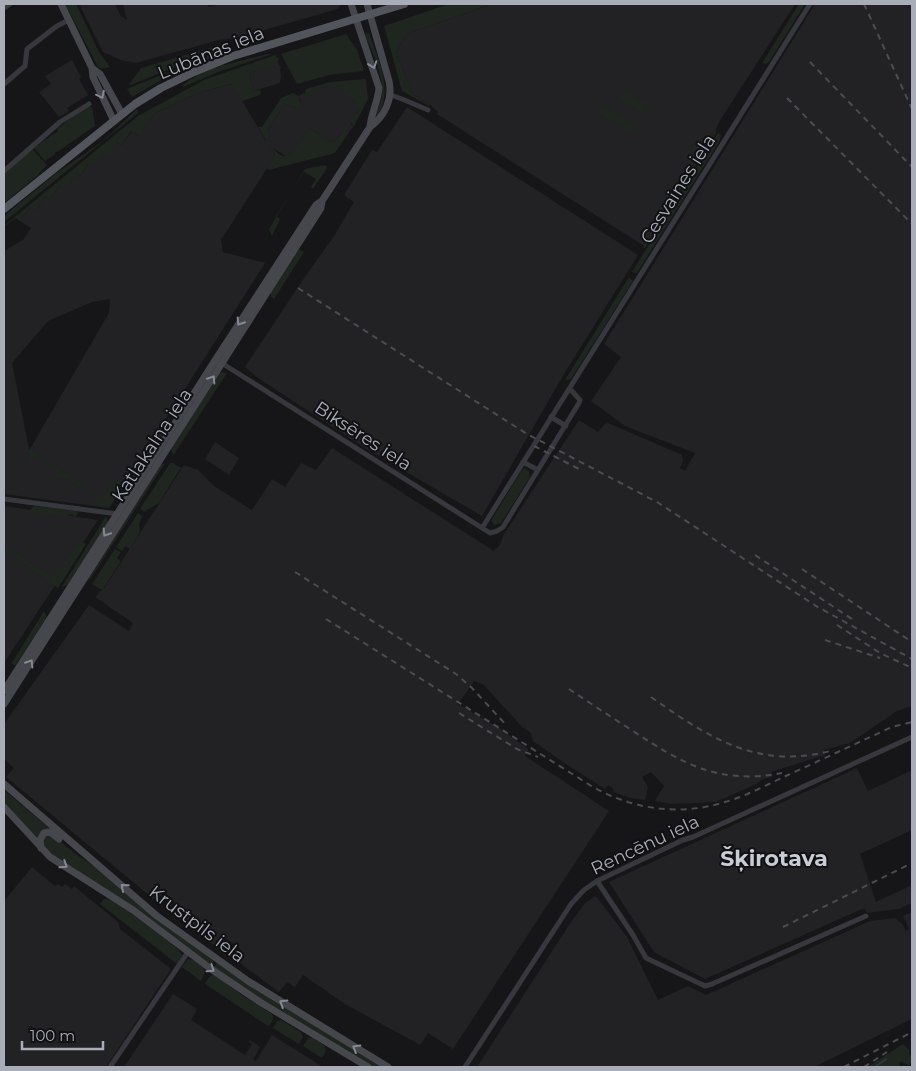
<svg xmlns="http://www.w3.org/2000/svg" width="916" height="1071" viewBox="0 0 916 1071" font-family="Montserrat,sans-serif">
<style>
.built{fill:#222225;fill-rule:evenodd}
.green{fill:#1e261f}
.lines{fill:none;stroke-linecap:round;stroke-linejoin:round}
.stream{stroke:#2c353c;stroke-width:2}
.street{stroke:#37383d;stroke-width:5}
.secondary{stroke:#45474d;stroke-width:7}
.primary{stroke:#53555c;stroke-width:8}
.rail{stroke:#4a4c52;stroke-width:2;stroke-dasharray:6 5;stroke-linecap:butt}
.oneway{stroke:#858993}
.labels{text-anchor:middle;stroke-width:4;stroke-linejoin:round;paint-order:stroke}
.street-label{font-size:18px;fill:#a8adb8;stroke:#111113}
.district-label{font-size:22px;font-weight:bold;fill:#c9ccd4;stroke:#111113}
</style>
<rect width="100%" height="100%" fill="#161618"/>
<path class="built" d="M79,4H115L121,16L127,20L123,4H207L209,7L221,4H340V5L338,9L236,38L219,40L136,63L121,60L103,52Z
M492,4H795L719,122L715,131L644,246L437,114L438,112L429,104L413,95L396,53L406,34Z
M815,4H912V706L897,711L850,743L824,750L825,755L771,772V777L763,779L756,784L716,802L672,804L655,801L664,786L651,772L642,777L648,787L645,800L630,798L614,792L613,788L608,785L605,789L563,762L533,741L531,733L524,728H523L484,685L474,681L458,704L501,729L528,749L525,756L609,811L453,1049L428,1033L420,1045L345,1004L303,975L295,987L287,982L279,992L240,963L239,965L233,961L241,949L223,937L218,943L227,949L224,953L168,911L175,902L164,892L156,901L6,777L14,768L4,759V724L89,605L129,631L133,623L95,597L105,587L184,465L198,470L214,486L252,510L272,479L285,487L301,463L316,470L332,448L494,551L499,546L504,534L579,420L598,432L605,424L608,423L682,455L683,461L680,468L685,471L695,453L625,426L591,401L621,357L604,344Z
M72,60L81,77L79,79L88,95L67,108L69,111L59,117L39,92L51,84L45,76Z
M278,62L281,68L280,69L281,77L280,83L254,91L249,73Z
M232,84L266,141L270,134L267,131L283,106L290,105L295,108L301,102L298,96L304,93V95L311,90L330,85L339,87L356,102L359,109L354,118L351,124L354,126L350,131H343L336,140L331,142L327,140L310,129L294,151L286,156L272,148L269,144L275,156L221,240L223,252L265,263L109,508L4,494V247L6,250L24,239L31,228L20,221L30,207L36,210L45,196L50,199L59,185L65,188L74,174L79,178L88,164L117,142L122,145L132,131L138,136L155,113L198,93ZM110,299L109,313L30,449H29L12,363L48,321L92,302Z
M407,107L638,255L561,379L482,516L365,448L258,378L245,367L302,281L334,236L354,202L344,195L372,150L377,152Z
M215,442L239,458L229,475L205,459Z
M4,506L98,520L4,663Z
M857,768L868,791L912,770V830L860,854L876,902L912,885V903L899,909L867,913L864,908L705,979L654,952L609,882Z
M32,867L55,886L58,884L62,887L65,884L72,889L74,886L118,922L120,929L171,969L106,1067H4V901Z
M596,896L627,937L658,1000L688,986L706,995L870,921L895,918L903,925L906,931L909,929L903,916L912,912V1019L814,1067H477L571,922L585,903Z
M173,994L197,1009L191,1020L245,1055L252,1044L249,1042L250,1040L260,1047L253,1060L256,1061L272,1035L323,1067H124Z"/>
<path class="green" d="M65,4H76L99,52L110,67L103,69L98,67Z
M449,4H492L406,34L396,53L413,95L429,104V106L402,91L384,26Z
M799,4H805L769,62L766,64L762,63Z
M369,33C378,60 397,96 373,120C376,111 381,104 382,94C384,75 372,52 365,34Z
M346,34L357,50L364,71L329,75L297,84L281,54Z
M219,45L223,46L222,48L128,86L141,68Z
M225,49L224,53L168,76L132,97L127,89Z
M267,54H272L218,72L183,87L182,86C205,66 239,62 267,54Z
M275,55L279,59L277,64L249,73L254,91L260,90L261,92L260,95L242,101L231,84L198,93L155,113L139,136L131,131L122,145L117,142L108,156L103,153L93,167L88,164L79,178L74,175L65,189L59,185L50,199L45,196L36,210L30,207L20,221L16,218L5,226V225L138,116L204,80Z
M366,79L368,99L354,126L350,121L349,117H354L359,109L356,107V102C336,86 337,83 312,90V95L307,98L304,95L306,89L330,82Z
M625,90L650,106L645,112L641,113L619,99Z
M293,93L298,96L301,105L300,107L297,109L290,105L283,106L267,131L270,134L267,141C290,174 295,143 310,129L331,142L336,140L343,131H350L335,153L269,170L267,168L275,155L258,127H262L281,98Z
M88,107H92L95,126L57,152L56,151L54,155L45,161L34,148L58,131L57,129L77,113Z
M605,107L637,127L633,133L605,118L600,112Z
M137,109L138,113L4,222V216L55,174L103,141Z
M716,129V133L645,248L643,247Z
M718,133L721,134L720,140L637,273L632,272Z
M32,149L47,165L37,176L4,203V175Z
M325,165L327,168L313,189L311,187L316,179L304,172L276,216L280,219L272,236L269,229L305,169Z
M299,249L304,252L274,299L271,297V292Z
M629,277L633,281L571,379L565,380Z
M223,372L227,373L173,456L171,448L219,373Z
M169,418L171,424L136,478L133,479L131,478Z
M30,449L100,496L105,494L115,480H122L125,482L109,508L95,506L96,497L69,479L55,478L56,473L54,471L55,469L36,456L31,461L28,469H27Z
M165,463L89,581L88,578L160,465Z
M170,463H173L184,470L180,469L159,503L144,512L140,509Z
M525,468L529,471L530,477L501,523L495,525L491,521L492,519L522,470Z
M34,506L77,511L78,514L74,518L73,515L69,514L68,517L30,512L31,509Z
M138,513L142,516L139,525L140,532L130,549L125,546L122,551L116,547Z
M106,516L108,521L107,524L68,584L61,588Z
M79,540L86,544L58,588L4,549V546L52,577L60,565L63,566Z
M115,549L121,552L117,558L121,561L103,589H100L92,584Z
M44,611L47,617L16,665L11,664Z
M4,790L50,829L41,832L36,839L4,802Z
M50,835L53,836L77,855L95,867L171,930L213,960V963L210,964L126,902L53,855L44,847L43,841L46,837Z
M104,899C108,899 107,898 111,900C122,905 179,946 182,955L177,964L100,904Z
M188,959C195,959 204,966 205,972L201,981L182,967Z
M217,963L261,993L382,1067H373L249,991L214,967Z
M213,975H216L243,996L272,1014C274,1018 273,1023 268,1026L205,984L209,977Z
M281,1020L301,1032L303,1037L299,1044L273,1028L277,1021Z
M308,1038H313L325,1046L326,1051L322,1058L303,1046Z
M903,1044L909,1050V1055L912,1056L911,1063L908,1065L900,1061L899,1064L901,1067H868Z"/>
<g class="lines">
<path class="stream" d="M875,1067L886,1059"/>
<path class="street" d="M4,8L10,4
M4,84L25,66L27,49L57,26L69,20
M391,95L402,99L428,110
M4,171L60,122L89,104
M220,362L490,533L497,531L503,527L579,403L580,400L570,389
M551,417L566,426
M523,462L538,470
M4,499L118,514
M482,528L810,4
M597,881L633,935L646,958L705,986L712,984L866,916
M110,1067L188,952
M465,1067L571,904L584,890L597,881L683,840L693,837L912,737"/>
<path class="secondary" d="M61,4L92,68L93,77L114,121
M367,4L389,81C393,99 385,116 370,127
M92,68L100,74L122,114
M4,691L216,359L316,205L322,201L370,127C371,113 378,102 379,88L351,4
M4,704L321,208L322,201
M4,784L157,916L248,981L388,1067
M4,807L50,857L133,910L211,969L260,1002L368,1067
M41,848L40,840L44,833L50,832L59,839"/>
<path class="primary" d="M4,209L135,104L161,88L194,72L233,56L404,4"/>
<path class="rail" d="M864,4L912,109
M810,62L912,167
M787,98L912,224
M298,288L527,434L657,502L816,606L912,659
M534,446L581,470
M755,555L855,621
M802,569L912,642
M295,572L456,674L472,688L507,726
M326,619L593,787C634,810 681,816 725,802C747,796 768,784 788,775C823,759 857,743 892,727L912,722
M837,625L880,653L912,668
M825,640L880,658
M569,689C590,703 611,717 633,731C683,764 719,785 782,773
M651,697C708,737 757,770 830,751
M459,713L517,749L538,757
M783,927L912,863
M844,1067L912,1032
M864,1067L887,1052"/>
</g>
<defs><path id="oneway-chevron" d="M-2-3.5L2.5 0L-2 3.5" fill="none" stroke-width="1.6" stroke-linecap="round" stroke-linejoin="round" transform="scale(1.25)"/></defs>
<g class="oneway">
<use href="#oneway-chevron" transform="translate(373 65) rotate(71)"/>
<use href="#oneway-chevron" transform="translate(101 95) rotate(64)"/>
<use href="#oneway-chevron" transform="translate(240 322) rotate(123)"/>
<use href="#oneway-chevron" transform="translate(212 379) rotate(-57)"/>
<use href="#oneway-chevron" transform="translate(106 533) rotate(123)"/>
<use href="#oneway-chevron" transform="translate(30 663) rotate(-57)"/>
<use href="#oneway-chevron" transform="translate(64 865) rotate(33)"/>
<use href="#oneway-chevron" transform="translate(124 887) rotate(-139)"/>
<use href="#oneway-chevron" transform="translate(211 969) rotate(35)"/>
<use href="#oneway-chevron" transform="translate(283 1003) rotate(-148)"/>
<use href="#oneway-chevron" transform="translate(356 1048) rotate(-149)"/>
</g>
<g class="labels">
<g class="street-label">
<text transform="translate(211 53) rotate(-22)" y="6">Lubānas iela</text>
<text transform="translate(678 189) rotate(-58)" y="6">Cesvaines iela</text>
<text transform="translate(363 436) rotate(33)" y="6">Biksēres iela</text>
<text transform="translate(152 445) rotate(-57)" y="6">Katlakalna iela</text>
<text transform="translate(645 845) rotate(-25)" y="6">Rencēnu iela</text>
<text transform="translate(197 924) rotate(37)" y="6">Krustpils iela</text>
</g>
<g class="district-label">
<text x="774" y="866">Šķirotava</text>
</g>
</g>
<rect width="916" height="1071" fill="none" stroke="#a8adb8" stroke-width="10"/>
<path d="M22 1041v8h81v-8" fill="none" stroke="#a8adb8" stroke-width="2.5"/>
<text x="30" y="1041" font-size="15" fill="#a8adb8" stroke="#111113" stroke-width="4" paint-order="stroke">100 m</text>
</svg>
